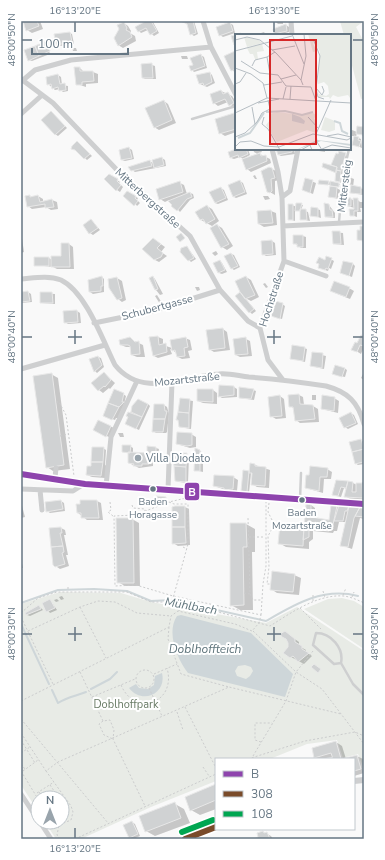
<svg xmlns="http://www.w3.org/2000/svg" width="385" height="860" viewBox="0 0 385 860" font-family="'Nunito Sans',sans-serif">
<style>
.green{fill:#e8ebe6}
.water{fill:#ced6d9;fill-rule:evenodd}
.shadow{fill:#0003}
.lines{fill:none;stroke-linecap:round;stroke-linejoin:round}
.stream{stroke:#ced6d9;stroke-width:2}
.building{fill:#d0d2d3;stroke:#e8e8e8}
.path{stroke:#cbcccd;stroke-width:1;stroke-dasharray:2 2;stroke-linecap:butt}
.service{stroke:#cecfd0;stroke-width:2.5}
.minor{stroke:#cecfd0;stroke-width:5}
.tertiary{stroke:#cecfd0;stroke-width:6}
.bus-1-casing{stroke:#fff;stroke-width:9}
.bus-2-casing{stroke:#fff;stroke-width:9}
.bus-3-casing{stroke:#fff;stroke-width:9}
.bus-1{stroke:#8e44ad;stroke-width:6}
.bus-2{stroke:#7a4b2a;stroke-width:6}
.bus-3{stroke:#00a651;stroke-width:6}
.ticks{fill:none;stroke:#657683;stroke-width:1.5}
.poi-dot{fill:#99a4ac;stroke:#fff;stroke-width:1.5}
.bus-dot{fill:#657683;stroke:#fff;stroke-width:1.5}
.labels{text-anchor:middle;stroke-width:4;stroke-linejoin:round;paint-order:stroke}
.bus-label{font-size:10px;fill:#657683;stroke:#fff}
.street-label{font-size:11px;fill:#657683;stroke:#fff}
.poi-label{font-size:11px;fill:#657683;stroke:#fff;text-anchor:start}
.park-label{font-size:11px;fill:#687a64;stroke:#fff}
.water-label{font-size:12px;font-style:italic;fill:#60757c;stroke:#fff}
.inset-river{fill:none;stroke:#ced6d9;stroke-width:2}
.inset-road{fill:none;stroke:#b5bdc3;stroke-width:1}
.view{fill:#d62828;fill-opacity:0.15;stroke:#d62828;stroke-width:2}
.inset-edge{fill:none;stroke:#657683;stroke-width:2}
.line-badge{stroke:#fff;stroke-width:1.5}
.badge-label{font-size:11px;text-anchor:middle;font-weight:bold;fill:#fff}
.neatline{fill:none;stroke:#657683;stroke-width:1.5}
.ticks-label{font-size:10px;text-anchor:middle;fill:#657683}
</style>
<rect width="100%" height="100%" fill="#f9f9f9"/>
<path class="green" d="M340,21H364L356,27L364,42V98L361,99L350,58V35H344Z
M60,592L121,593L151,602L266,623L297,607L364,651V769L358,754L343,758L337,740L307,744L270,759H216V781L151,807L81,839H56L45,822H62V798H38V811L21,785V604Z
M342,598L354,601L364,607V649L304,609L328,599Z"/>
<path class="water" d="M181,615L251,633L293,674L285,697L188,673C177,659 166,632 177,616ZM245,665L251,667L253,671L250,676L246,679L237,676L235,671L238,666Z
M162,673C167,694 142,705 129,688L136,684L139,688L148,689L154,685L155,676Z"/>
<path class="shadow" d="M24,21H40L43,29L32,33L27,30Z
M148,21L153,22L159,33L154,36L148,30L141,33L139,31Z
M194,21L198,34L194,36L191,34L188,24L182,22Z
M275,21H283V24H278Z
M124,23L128,26L131,31L130,33L135,36L136,41L123,48L118,45Z
M230,23L233,25L235,33L223,37L220,35Z
M286,25L289,27V32L277,35L274,33Z
M264,32L266,35H258V34Z
M70,33L72,34L74,44L60,46L57,44Z
M46,42L50,54L32,61L29,60Z
M72,48H76L77,51H73Z
M235,52H236V73L232,70Z
M201,55L204,57L207,68L194,72L192,70Z
M181,56H187L188,59H182Z
M152,65L155,66L156,79H145L143,78Z
M80,68L84,72H93L98,74V83L86,84V87L77,84Z
M210,73L212,75L215,83L207,87L200,84Z
M58,75L61,77L62,85L68,86V91L63,92L60,89L55,90L48,84Z
M221,91L232,96L236,102V107L234,108L228,102L218,106L214,103Z
M164,101L168,104L176,123L159,130L154,127Z
M51,112L67,128L58,136L55,134Z
M233,114L236,115V132L225,136L220,133Z
M350,126L352,130L357,132L364,128V136L357,133L356,137L361,139L362,148L353,144L355,136H350Z
M78,142L92,156L87,160L76,149Z
M129,148L132,150L134,159L125,161L122,160Z
M238,149H248L250,155L243,159L240,157L234,159L231,158L229,152Z
M253,149H260L262,152L258,153L270,159L271,163L251,172L247,169L259,155L254,152Z
M280,149H294L295,154L281,156L279,155Z
M315,149H325V152L319,151Z
M336,154L348,156L345,170L350,173L349,177L354,179L353,187L364,189V197V195L351,193L352,185L345,183L346,174H344L342,183L336,181L337,173L331,166Z
M162,158L165,160L166,166L135,172L132,170L150,161L153,163Z
M272,169L276,171L279,180L275,181V195L268,191Z
M109,175L120,182L119,183L123,187L120,192L117,190Z
M255,175L257,179H255L253,176Z
M306,179L316,183L313,194L303,190Z
M240,181L243,183L247,194L236,198L234,197Z
M328,182L340,184L338,187H335L340,190L339,199L329,197L331,185L320,184Z
M180,183L184,185L187,194L190,193L193,194L194,198L190,200L180,212L169,200L165,202L160,199Z
M221,188L224,190L228,200L218,204L215,203Z
M128,193L138,198L137,200L140,203L137,206Z
M38,196L43,199V203L52,200L57,202L58,209L51,210L46,207L32,209L28,206L26,197Z
M263,196H268L270,199L265,200Z
M351,199L355,201L357,199L360,202H364V208H360L361,212H357V217L351,215L355,208L343,205Z
M297,204L303,205L301,210L308,212L310,221L301,219V211L295,210V221L289,219L292,205L297,207Z
M329,205L335,213V218L326,217Z
M207,206L212,209L219,221L212,226L201,220Z
M317,209L320,210L321,218L311,215Z
M271,211L276,213L277,225L264,227L259,224L258,212Z
M91,220L100,230L93,235L90,233Z
M217,225L222,228L233,246L227,250L222,247Z
M21,232L24,252L21,253Z
M333,232L343,233L344,245L334,244Z
M303,236L306,237V248H301L294,243Z
M272,241L275,243L276,255L266,256L263,254L262,242Z
M158,242L165,247L161,252L167,256L159,262L155,260Z
M69,244L73,247L74,269H57L53,267L35,265L49,258L52,260L62,257Z
M187,247L196,259L191,262L189,260Z
M216,251L218,254L215,256L212,253Z
M231,254L234,255L240,267L234,270L231,268Z
M327,257L334,261L331,269L329,268L328,271L322,269Z
M220,261L222,263L227,272L222,274L219,273L215,264Z
M353,264L355,266L352,277L341,273Z
M102,277L104,279V292L93,294L90,292Z
M153,277L155,279L163,294L160,295L156,290Z
M246,277L251,280L259,297L251,301L245,298L256,311L252,314L250,312L241,293Z
M117,278L122,281L126,300L122,302L118,299Z
M265,283L268,287L266,288L263,284Z
M195,287H199L200,290L197,291Z
M349,288L354,291L350,299L335,293Z
M28,292L31,294L32,302L21,303V293Z
M41,293L55,294V304L41,303Z
M157,295L162,303L160,304L155,296Z
M282,304L285,306L282,319L272,316Z
M77,311L80,313L81,323L68,324L65,322Z
M223,329L227,332L230,350L214,352L209,349Z
M158,337L163,339V345L172,348L185,338L190,340L192,350L188,351L190,358L182,359L178,357L177,353L170,349L172,354L158,358L154,356L151,338Z
M364,337V347L361,354L353,349Z
M130,339L143,345L145,357H137L132,355L131,347H126L121,345Z
M246,339L250,341L252,356L240,357L236,355Z
M304,348L307,349L305,362L291,358Z
M313,353L326,356L324,369L311,366Z
M98,357L101,358L104,367L97,373L95,371Z
M344,368L347,370L345,377L336,375Z
M364,372V380L361,378Z
M104,373L115,383L110,389L109,388L103,393L99,390Z
M51,374L58,378L70,469L53,471L47,467Z
M234,387L237,389V397L222,398L219,396Z
M213,390L217,393V404L203,403L198,401Z
M253,390L256,391L254,400L240,398Z
M123,394L126,396L124,404L118,418H116L115,420L107,417Z
M299,395L303,397L304,405L313,406L318,409L319,422L300,423L296,420L295,409L290,406Z
M312,395H316V400H312Z
M280,396L284,399L286,418L276,419L271,416Z
M334,398L339,401L338,413L322,409Z
M181,399L193,401L191,429L180,427Z
M148,404L150,406L139,430L126,424L133,406Z
M164,405L167,407L169,414L167,432L166,433H156L153,431Z
M351,413L354,415L358,424L348,429L345,427Z
M98,421L114,428L109,437L94,430Z
M118,433H123L124,437H120Z
M191,434L196,437V447L190,448L177,444Z
M361,440L364,443V464L358,465L355,463Z
M130,446L133,448V454H149L153,457V466L139,468L129,463V453L123,452Z
M103,448L106,450L105,465L107,466L105,478L92,477L87,475Z
M156,448L159,449L158,455L148,453Z
M200,451L203,453V472L195,470Z
M186,454L189,456L188,483L179,482L176,481Z
M255,465L270,470L269,488L257,487L252,484L253,473H251L249,493H244L242,491L249,472L250,473Z
M327,469L332,472L331,479H324L323,493L306,488Z
M233,477L238,480L237,491L232,490V492L214,486Z
M337,481L353,483L357,485L364,482V500L350,499L345,496L347,489L344,488L341,497L333,495Z
M61,501L64,503L65,511L50,513L47,511Z
M97,501L101,503L103,520H87L78,513Z
M21,502L25,517L21,518Z
M311,505L315,508V519L330,521L332,506L364,509V519L360,518L352,549L341,545L346,522H339L337,531H334L333,533L313,531V539L309,542V549L286,547L279,543L281,525L305,528Z
M185,507L189,509L190,545L178,546L173,543Z
M132,519L139,523L140,586H125L118,582Z
M246,524L255,529V552H252L253,610H240L231,605L230,547H232Z
M61,528L65,530L66,535H64L68,555H66L69,566L60,569L54,565Z
M21,559L23,568H21Z
M294,575L301,578L299,595L277,593L271,589Z
M62,596L64,599L61,600L59,597Z
M57,599L59,601L56,602L54,600Z
M50,600L57,610L50,613L43,604Z
M39,606L43,610L30,616L27,615Z
M285,632L299,642V646L306,650V652L312,656L304,664L291,657L289,643Z
M336,742L342,746L346,759L357,756L363,759L364,773L354,776V759H334L333,757L319,759L315,757Z
M216,785V809L200,815L191,810Z
M175,804L184,809L190,823L155,836L146,831Z
M132,822L135,824L140,836L133,839L130,837Z
M263,832L271,836L273,839H257Z"/>
<g class="lines">
<path class="stream" d="M21,603L58,590L94,589L127,591L151,601L172,600L266,621C295,604 323,587 358,596
M21,624L49,684
M91,689L110,679L117,672
M52,690L58,703C67,697 76,696 86,692"/>
</g>
<path class="building" d="M23,21H37L39,26L26,31Z
M146,21H151L157,31L150,35L146,28L138,32L135,27Z
M181,21H193L196,33L190,35L187,24Z
M124,22L127,28L126,30L130,32L132,37L118,46L114,38L119,29L117,25Z
M230,22L233,31L219,36L216,27Z
M286,24L287,31L274,34L273,29Z
M70,32L72,42L56,45L54,34Z
M241,33L242,35H236V44L234,45L231,36Z
M46,41L50,51L39,56L35,46Z
M35,46L39,56L28,61L24,50Z
M235,51L236,69L231,71L224,56Z
M201,54L205,66L191,71L189,66L193,65L190,58Z
M152,63L153,78H142L141,64Z
M74,67H80V71H93L94,81L82,82V85H76Z
M210,72L212,82L204,86L203,83L199,84L196,75Z
M58,74L60,84L65,83L66,90L59,91L58,87L52,89L51,84L47,85L46,77Z
M221,90L223,94L228,92L234,103L229,106L225,99L213,104L210,94Z
M164,100L172,120L154,128L145,108Z
M51,111L65,126L55,135L41,120Z
M234,113L236,129L219,134L215,119Z
M357,126L364,127V135L356,134Z
M354,136L359,137L358,140L361,141L359,147L352,145Z
M77,141L90,154L84,159L75,150L71,149L72,146Z
M129,147L132,158L121,160L119,150Z
M236,149H246L248,154L239,158L238,155L230,158L228,152Z
M276,149H292V152L278,155Z
M339,151L346,153L341,171L336,170L337,167L331,165L336,153L338,154Z
M260,153L261,156L266,155L267,161L246,170L242,159Z
M162,157L164,165L154,168L152,160Z
M150,160L152,166L131,171L128,167Z
M323,163L337,167L336,173L322,167Z
M269,167L272,168L275,178L271,179L272,191L270,193L267,192L261,171Z
M336,170L341,171L340,182L335,181Z
M346,171L347,174L351,176L350,184L344,183Z
M109,174L118,179L117,181L121,185L116,191L104,179Z
M305,178L313,180L310,193L302,190Z
M240,180L245,192L233,197L228,185Z
M319,180L329,181L328,185L318,184Z
M180,181L183,192L159,200L156,189Z
M330,181L339,183V187L330,186Z
M351,185L361,187V194L350,193Z
M330,186L337,187L336,198L328,197Z
M221,187L226,198L215,203L209,192Z
M127,191L136,196L135,198L138,201L134,206L123,196Z
M190,192L192,197L187,199L177,211L171,206L172,205L168,201Z
M30,195V197L38,195L40,202L52,199L54,207L45,208V204L27,207L25,196Z
M342,197L351,198V206H342Z
M353,198H358V211H354V216H350L349,209H354Z
M296,203H302L300,211H295Z
M324,203L329,204L330,210H332L333,217H325Z
M288,204H293V220H288Z
M207,205L215,219L206,224L203,219L200,220L195,212Z
M311,207L318,208V217L310,216Z
M300,209H306L307,220H300Z
M271,210L273,223L258,224L257,211Z
M91,219L98,228L89,234L83,225Z
M217,224L229,244L221,248L210,228Z
M360,226H364V241L357,240V230H360Z
M332,231H340L341,244H333Z
M181,233L185,238L180,242L176,237Z
M293,235H303V247H297V244H293Z
M153,238L161,244L157,248L163,253L161,257L154,260L142,249Z
M272,240L273,254L262,255L261,241Z
M61,243H69L70,267H51V256H61Z
M187,246L194,258L188,261L180,252L181,248Z
M231,253L238,266L231,269L224,256Z
M326,256L332,258L328,269L326,268L325,270L318,268L319,264L316,263L319,257L325,260Z
M34,257H49V266H34Z
M220,260L225,270L218,273L213,263Z
M343,261L353,263L349,276L340,273Z
M102,276L103,286H101V291L89,292L88,280Z
M153,276L158,289L155,290L149,278Z
M246,276L255,295L245,299L240,292L235,281Z
M117,277L122,298L117,300L109,288L108,279Z
M334,281L350,287L346,297L330,291Z
M28,291L30,301L21,302V292Z
M40,292H52L53,303H40Z
M240,292L254,309L249,313L235,296Z
M275,301L283,303L280,319L271,316Z
M77,310L78,322L64,323L63,311Z
M223,328L225,348L209,350L206,330Z
M361,335L364,336V346L360,345L357,352L351,350L355,342L357,343Z
M158,336L159,345L166,343L167,352L153,356L149,337Z
M130,337L135,342L139,341L140,354L131,355L130,346L128,345H120L119,340Z
M186,337L188,347L184,348L185,356L177,357L175,350L172,351L170,340Z
M246,337L248,354L235,355L233,339Z
M292,345L305,347L303,361L290,359Z
M312,352L323,353L322,368L310,366Z
M98,356L102,365L94,372L89,359Z
M335,365L345,368L342,377L332,374Z
M104,372L111,380L105,387L104,386L98,391L91,383Z
M52,373L64,465L46,468L33,376Z
M219,385L234,386V395L218,397Z
M239,387L254,389L251,399L239,398Z
M114,389L124,393L122,402H124L119,407L108,403Z
M197,389H213V402L197,401Z
M299,394L300,404L313,405L315,419L295,421L293,407H289L288,395Z
M280,395L282,416L270,417L268,397Z
M322,395L335,397L334,411L321,409Z
M180,398L190,399L189,413L178,412Z
M138,399L148,404L142,417L131,412L132,406Z
M108,403L119,407L112,420L103,416Z
M154,404H164L165,411H167L165,419H153Z
M128,412L142,417L136,429L125,424L128,417L126,416Z
M178,412L189,413V428L179,427L178,420H176Z
M351,412L356,423L344,428L339,418Z
M153,419H165L163,432H152Z
M98,420L111,426L106,437L93,430Z
M177,432L192,433V445L187,446L176,444Z
M361,439L364,449L352,452L349,442Z
M122,445H131L130,453L122,452Z
M147,446L156,447V454L147,453Z
M92,447H104L103,462H91Z
M195,448L200,450V471H194Z
M364,449L363,462L355,464L352,452Z
M128,452L149,453V464H142V466H133L134,464L128,463Z
M177,453H187L186,467L174,466L173,460H175V455H177Z
M91,462H103L101,476L86,475L87,466H91Z
M250,463L255,464V466L266,467L265,486L251,485L252,473H249Z
M174,466L186,467V482L175,481Z
M310,466L328,468L327,477H320L319,491L305,488L306,475H309Z
M243,470L249,471L247,492L241,491Z
M214,475L234,476L233,489L224,490V488L213,486Z
M336,480L348,481L346,488L341,487L338,496L332,495Z
M348,481L353,482L352,492H356V483H362L363,498L344,497Z
M156,496L166,497V502L156,501Z
M61,500L63,509L46,512L45,502Z
M80,500H97L99,518H81V513H77L76,504H80Z
M306,504H311V517L329,520L331,505L337,506L332,529H329V531L309,529V537L303,540Z
M339,505L349,506L347,511H345L343,521H334Z
M175,506H185V527H172V507Z
M349,506L360,507L354,518L348,547L340,546Z
M360,507H364V517L355,516Z
M116,518H133L134,583H117Z
M230,523H246L247,547H243L244,605L230,606Z
M280,524L304,526L303,546L278,544Z
M61,527L62,533H60L63,546L51,547L49,528Z
M172,527H185L186,543L172,544Z
M63,546L64,552L62,553L65,564L55,567L53,565L51,547Z
M272,571L295,574L293,592L270,590Z
M50,599L55,608L46,612L42,603Z
M39,605L41,609L26,615L25,613Z
M285,631L295,639V642L302,646V649L309,653L298,662L293,656L290,658L283,653L288,647V643L286,639L282,637L280,634Z
M314,664L321,669L318,673L311,667Z
M336,741L341,759H333L331,753L314,758L312,748Z
M357,755L361,769L354,771V759H342Z
M216,784V800L190,811L185,797Z
M175,802L181,818L145,832L139,816Z
M132,821L138,834L129,838L123,825Z
M263,831L264,833L267,832L270,839H254L258,837L257,833Z"/>
<g class="lines">
<path class="path" d="M56,402H59L66,415L74,476
M60,436L68,434
M110,502L111,510L108,512L113,516
M169,502L174,504H188V544L172,602
M269,503L268,512L273,522L272,529L268,536L269,567L267,584H271
M132,505L133,508L145,509V511
M273,522L292,525
M249,537H265
M183,547L187,549
M68,587V591
M323,591L325,598
M244,593L250,594L248,518
M250,594L253,600H261
M313,595V601
M343,595L346,588
M352,597L354,592
M80,607L106,658
M300,608L321,629
M179,611L180,604
M21,613L38,598L57,592H127L151,602H172L207,609L270,626C291,613 317,594 344,596C351,597 358,600 364,603
M261,615L263,584L266,566V502
M21,617L53,684
M169,627L168,639L181,674L229,687
M28,631L80,607L98,601L115,602L137,613L171,616
M253,631L296,672L322,689L364,744
M136 679a9 9 0 1 1 18 0a9 9 0 1 1-18 0Z
M80,672L103,721L110,720L114,730L113,739L145,806
M154,674L177,664
M121,685C135,718 177,703 167,668
M149,688L162,716
M92,697L135,679
M21,701L169,627L171,616L178,611L235,624L252,631L259,623L261,615L173,596L136,585L115,586L114,516L135,515L169,502L186,498
M185,707L216,768
M177,712L183,730
M21,719L108,823
M103,721L99,724L104,735L113,739
M21,733L46,771
M21,740L35,763
M261,742L255,740V723H272
M21,753L30,747
M253,756L286,701L296,672L313,651
M248,759L305,741L355,732L364,736
M21,764L25,769
M203,767L209,776
M21,771L38,799
M23,771L38,760
M50,785L59,798
M39,792L43,798
M37,793L54,782
M62,803C65,807 69,812 66,817L62,819
M54,822L59,825
M60,839L57,835L59,825L71,820L73,812L71,806L46,771L58,762L229,687L341,714
M75,839L216,774"/>
<path class="service" d="M192,119L236,106
M339,222L343,175L349,149
M300,499L301,473
M341,663L334,664L313,645L316,633C331,633 344,648 341,663L353,684L364,695"/>
<path class="minor" d="M203,21L211,47L236,95
M291,21L292,35
M21,79L53,103L117,170L190,236L220,290L248,321L260,328
M22,81L35,70L71,60L211,47
M21,114L41,96
M272,149L278,172L282,197L284,261L260,328L268,360L283,380
M282,197L290,191L298,149
M283,226L363,222
M284,261L326,276
M21,279C34,278 48,275 61,280C86,292 103,341 115,365C142,399 184,376 219,374C229,373 239,376 249,377C275,379 300,382 326,386C348,392 358,402 364,424
M94,323L153,311L220,290
M21,369L105,345
M21,474L55,478L85,484L364,504
M55,478L56,468
M106,486L111,437L137,381
M21,489L73,491L84,484
M40,490L42,510
M168,490L172,382
M21,794L38,820
M40,822L51,839"/>
<path class="tertiary" d="M354,781L364,780
M185,839L216,827"/>
<g class="bus-1-casing">
<path id="bus-1" d="M21,474L85,484L364,504"/>
</g>
<g class="bus-2-casing">
<path id="bus-2" d="M185,839L216,827"/>
</g>
<g class="bus-3-casing">
<path id="bus-3" d="M182,832L213,820"/>
</g>
<use href="#bus-1" class="bus-1"/>
<use href="#bus-2" class="bus-2"/>
<use href="#bus-3" class="bus-3"/>
</g>
<path class="ticks" d="M75,22V32M274,22V32M22,40H32M353,40H363M75,330V344M274,330V344M22,337H32M68,337H82M267,337H281M353,337H363M75,627V641M274,627V641M22,634H32M68,634H82M267,634H281M353,634H363M75,828V838"/>
<circle class="poi-dot" cx="138" cy="458" r="4"/>
<g class="bus-dot">
<circle cx="153" cy="489" r="3.5"/>
<circle cx="302" cy="500" r="3.5"/>
</g>
<g class="labels">
<g class="bus-label">
<text x="153" y="505">Baden<tspan x="153" dy="13">Horagasse</tspan></text>
<text x="302" y="516">Baden<tspan x="302" dy="13">Mozartstraße</tspan></text>
</g>
<g class="street-label">
<text transform="translate(344 186) rotate(-83)" y="4">Mittersteig</text>
<text transform="translate(148 198) rotate(42)" y="4">Mitterbergstraße</text>
<text transform="translate(271 299) rotate(-72)" y="4">Hochstraße</text>
<text transform="translate(157 307) rotate(-15)" y="4">Schubertgasse</text>
<text transform="translate(187 379) rotate(-6)" y="4">Mozartstraße</text>
</g>
<g class="poi-label">
<text x="146" y="462">Villa Diodato</text>
</g>
<g class="park-label">
<text x="126" y="708">Doblhoffpark</text>
</g>
<g class="water-label">
<text transform="translate(191 606) rotate(10)" y="4">Mühlbach</text>
<text x="205" y="653">Doblhoffteich</text>
</g>
</g>
<g transform="translate(235 34)">
<rect width="116" height="116" fill="#f9f9f9"/>
<path d="M73,0H116L115,64L113,61L103,63L98,61L95,65L94,63H84L82,54L84,60L91,62L94,60L93,52L89,48L83,50L85,18L79,7L78,10L82,17L78,18ZM9,3L23,6L28,9L12,13ZM27,10L29,17L22,18L23,25H20L18,20H15L12,14ZM42,78L67,81L78,79L81,81L79,85L82,87L81,99L72,96L42,108L31,91L35,86V80ZM90,83L100,87V96L94,98L86,96Z" fill="#e8ebe6"/>
<path d="M57,80L65,83L70,87L69,90L57,87ZM82,106L116,110V112L86,107L61,116Z" fill="#ced6d9"/>
<path class="inset-river" d="M31,78L50,77L67,81L78,78M99,87L105,89L107,97L113,100M3,104L15,99L29,79"/>
<path class="inset-road" d="M57,0L69,30M0,6L12,3L25,6L41,19L66,46M79,7L85,22L81,55L83,63L89,65M37,16L60,12M0,17L57,2M32,23L35,40M6,27L25,39L43,41L51,52L76,53L81,67M17,32L20,26L32,23L40,18M0,34L16,40L28,49L32,64M46,45L61,41M0,50L5,48L11,39M29,51L47,48M68,51L66,46L71,22L69,0M81,54L87,61L89,57L87,52M48,65L51,53M55,65L56,52M23,69L44,65M17,73L20,90M0,79L32,64L116,69M29,83L27,90L33,95L45,116M76,86L73,83L83,94M92,102L103,100L116,103M0,103L10,99L22,88L27,79L35,75L33,66M0,113L5,108L16,107L29,112L44,113L78,100L112,106L116,104M87,115L97,111L116,114M66,116L75,111L77,116M87,116L82,108L81,100L96,66"/>
<path class="view" d="M35,6H81V110H35Z"/>
<rect width="116" height="116" class="inset-edge"/>
</g>
<rect class="line-badge" x="184" y="482" width="16" height="19" rx="4" fill="#8e44ad"/>
<g class="badge-label">
<text x="192" y="496">B</text>
</g>
<rect width="385" height="860" fill="none" stroke="#ffffff" stroke-width="44"/>
<rect x="215" y="758" width="140" height="72" fill="#ffffff" stroke="#c1c8cd"/>
<rect x="223" y="771" width="20" height="6" fill="#8e44ad" stroke="#c1c8cd"/>
<text x="251" y="778" font-size="12" fill="#657683">B</text>
<rect x="223" y="791" width="20" height="6" fill="#7a4b2a" stroke="#c1c8cd"/>
<text x="251" y="798" font-size="12" fill="#657683">308</text>
<rect x="223" y="811" width="20" height="6" fill="#00a651" stroke="#c1c8cd"/>
<text x="251" y="818" font-size="12" fill="#657683">108</text>
<g transform="translate(50 810)"><circle r="19" fill="#ffffff" stroke="#c1c8cd"/>
<path d="M0-3L7 15L0 10L-7 15Z" fill="#99a4ac"/>
<text y="-6" font-size="11" font-weight="bold" text-anchor="middle" fill="#657683">N</text>
</g>
<path d="M32 48v6h96v-6" fill="none" stroke="#657683" stroke-width="2"/>
<text x="38" y="48" font-size="12" fill="#657683" stroke="#ffffff" stroke-width="3" paint-order="stroke">100 m</text>
<rect x="22" y="22" width="341" height="816" class="neatline"/>
<g class="ticks-label">
<text x="75" y="14">16°13'20"E</text>
<text x="274" y="14">16°13'30"E</text>
<text transform="translate(11 40) rotate(-90)" y="4">48°00'50"N</text>
<text transform="translate(374 40) rotate(-90)" y="4">48°00'50"N</text>
<text transform="translate(11 337) rotate(-90)" y="4">48°00'40"N</text>
<text transform="translate(374 337) rotate(-90)" y="4">48°00'40"N</text>
<text transform="translate(11 634) rotate(-90)" y="4">48°00'30"N</text>
<text transform="translate(374 634) rotate(-90)" y="4">48°00'30"N</text>
<text x="75" y="852">16°13'20"E</text>
</g>
</svg>
